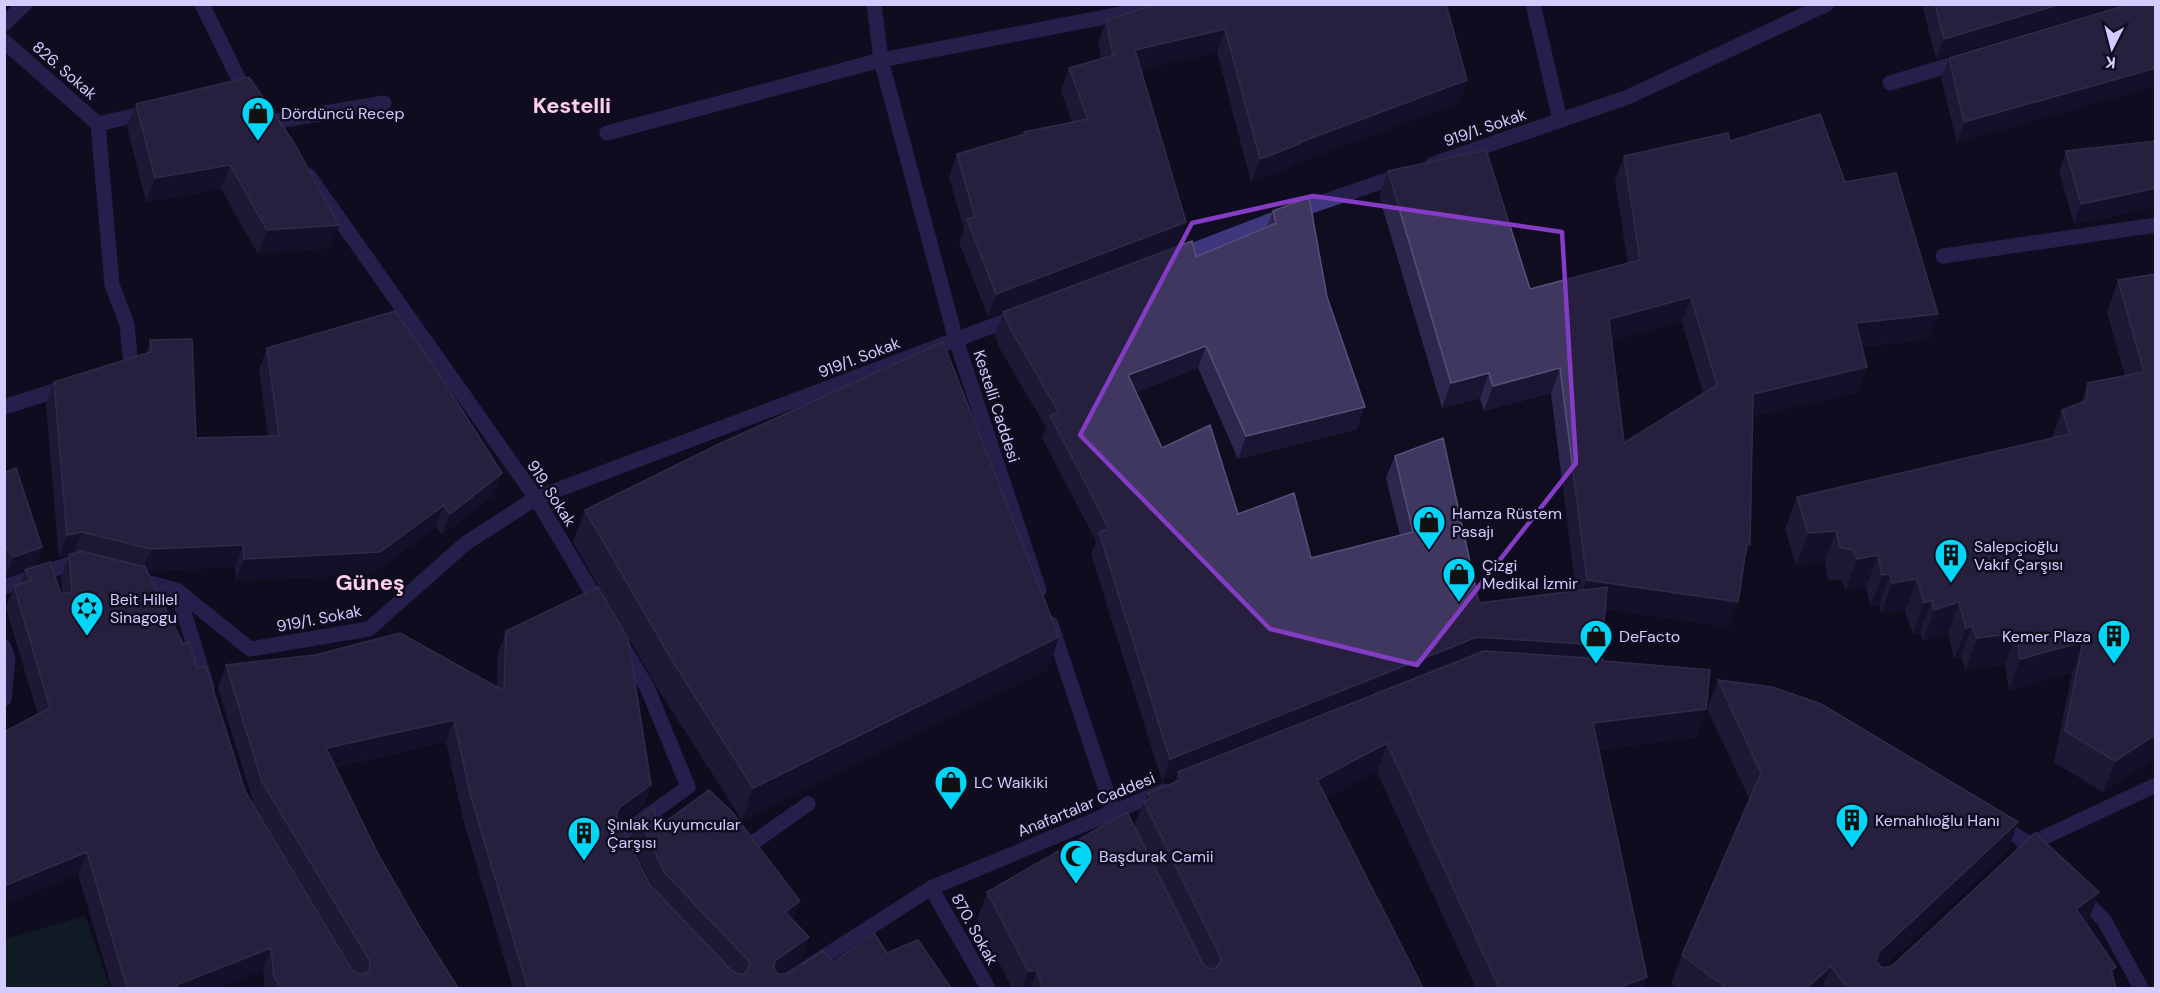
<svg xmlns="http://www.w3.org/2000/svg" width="2160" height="993" viewBox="0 0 2160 993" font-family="'DM Sans',sans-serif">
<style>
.green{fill:#102a29}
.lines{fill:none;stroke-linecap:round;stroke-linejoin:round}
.service{stroke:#3d387e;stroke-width:15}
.pedestrian{stroke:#3d387e;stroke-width:15}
.minor{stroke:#3d387e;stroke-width:15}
.wall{fill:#2e264d;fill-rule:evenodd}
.shaded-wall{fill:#1b1433}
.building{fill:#403760;stroke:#574f79;stroke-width:1.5;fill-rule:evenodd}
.marked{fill:none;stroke:#843cc5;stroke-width:4.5;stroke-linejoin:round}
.labels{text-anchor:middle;stroke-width:5;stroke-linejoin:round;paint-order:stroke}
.street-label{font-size:16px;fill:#d3ccff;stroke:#110d20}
.poi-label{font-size:16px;fill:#d3ccff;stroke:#110d20;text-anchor:start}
.district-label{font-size:22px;font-weight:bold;fill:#ffceeb;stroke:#110d20}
</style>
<rect width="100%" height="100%" fill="#110d20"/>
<path class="green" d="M85,916L110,988H5V939Z"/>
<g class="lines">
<path class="service" d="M1890,83L1964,61
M98,124L112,285L127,324L131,367
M1943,256L2156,225
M741,836L750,845L808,804"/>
<path class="pedestrian" d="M874,4L881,60L956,340L1039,590
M1051,624L1113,811"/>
<path class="minor" d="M202,4L244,90L250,97
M1533,4L1560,120
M4,24L25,4
M4,41L98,124L150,112
M271,122L384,103
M607,133L881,60L1173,4
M1433,164L1628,97L1827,4
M309,176L536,498L601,608
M1176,257L1288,214L1404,174
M4,407L70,386
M134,579L177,590L250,649L369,629L466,543L536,498L1016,317
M4,587L72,563L85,566
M177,590L207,687
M622,645L647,687L688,787L618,837L623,847
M4,647L8,659L4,699
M1998,825L2030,844L2040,854
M2024,850L2030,844L2156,785
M931,888L988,988
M2079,895L2104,920L2141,988
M775,988L931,888L1164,791"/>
</g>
<path class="wall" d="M1157,4L1467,80L1459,103L1291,165L1290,167L1251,182L1217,52L1140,70L1178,245L988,317L959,242L964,229L949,177L957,154L1023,135L1024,132L1072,122L1061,91L1069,68L1101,59L1098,43L1106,20Z
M1922,4H2123L1936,59Z
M2130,4L1957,143L1941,78L1949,58Z
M136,104L339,225L330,248L258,254L221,189L146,202L127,127Z
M1730,141L1845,182L1938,314L1929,339L1862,347L1858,392L1752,417L1750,544L1745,558L1738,602L1729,627L1605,609L1597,659L1603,661L1696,737L1598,750L1647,977L1642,988H1476L1377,772L1326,798L1423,988H1012L977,920L987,892L1134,827L1144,802L1145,801L1148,793L1174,782L1177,775L1162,781L1091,554L1096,541L1042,438L1046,427L1000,349L995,335L1003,312L1196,257L1267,226L1273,211L1327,297L1357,429L1238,459L1198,368L1136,392L1162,448L1238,514L1311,558L1400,535L1386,478L1395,456L1479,603L1576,591L1551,393L1484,411L1480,398L1442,408L1379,196L1388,171L1530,289L1628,263L1615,181L1624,156ZM1682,322L1703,393L1624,443L1611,341Z
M2156,141V207L2074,224L2059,171L2066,151Z
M2156,274V758L2103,792L2054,762L2072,673L2009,690L2005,664L1966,670L1961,657L1954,659L1948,634L1923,641L1920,632L1913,634L1905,611L1881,614L1879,606H1870L1866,587L1846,590L1842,581L1828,579L1825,562L1796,565L1785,529L1797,497L2052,438L2062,410L2081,403L2088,383L2125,376L2107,312L2118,280Z
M150,340L196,438L268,436L259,370L267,348L494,495L442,535L436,527L372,574L236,581L235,567L147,571L183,644L197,668L245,791L353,971L355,972L254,804L218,688L226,665L497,687L498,653L506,631L651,785L643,807L620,823L650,885L654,890L630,840L639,818L657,828L793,921L809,937L801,960L780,974H788L833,962L887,953L951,988H513L463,819L446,742L335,767L377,852L421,929L458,988H265L263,970L216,988H112L78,874L4,905V732L38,715L6,608L14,586L20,584L25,570L61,594H62L61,577L69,555L59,557L46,404L54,382L146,354Z
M4,473L42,547L36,566L6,576L4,574Z
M585,510L1048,669L742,820L658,689L573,542Z
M1718,680L2008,851L1882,968L1892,966L2099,892L2088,921L2086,923L2113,977L2116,988H1677L1671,984L1682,955L1750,800L1707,709Z"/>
<path class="shaded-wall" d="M2061,4H2123L1936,59L1944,39Z
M1225,29L1217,52L1126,73L1135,50Z
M2156,68V86L1957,143L1964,122Z
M1467,80L1459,103L1291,165L1290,167L1251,182L1260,159L1298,143Z
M230,165L221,189L146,202L155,178Z
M2156,188V207L2074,224L2081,204Z
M1186,222L1178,245L988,317L996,294Z
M339,225L330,248L258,254L267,230Z
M1691,297L1682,322L1600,344L1609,319Z
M1938,314L1929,339L1846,348L1856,323Z
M1206,346L1198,368L1120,398L1128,375Z
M1867,367L1858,392L1743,419L1753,394Z
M1560,368L1551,393L1484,411L1493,386Z
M1489,373L1480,398L1442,408L1451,383Z
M1365,407L1357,429L1238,459L1246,436Z
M502,473L494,495L442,535L450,514Z
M444,505L436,527L372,574L236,581L244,559Z
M1836,531L1825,562L1796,565L1808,533Z
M82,532L74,554L59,557L67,535Z
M1747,544H1750L1741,569Z
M243,545L235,567L143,571L151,549Z
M42,547L36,566L6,576L13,557Z
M1878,555L1866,587L1846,590L1857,559Z
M1890,574L1879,606H1870L1882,575Z
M1917,579L1905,611L1881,614L1892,583Z
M1587,580L1738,602L1729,627L1577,605Z
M1932,600L1920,632L1913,634L1924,603Z
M1959,602L1948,634L1923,641L1934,610Z
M1972,626L1961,657L1954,659L1966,628Z
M2017,633L2005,664L1966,670L1977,638Z
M1059,637L1048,669L742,820L753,788Z
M1477,637L1602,645L1594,668L1178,772L1177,775L1162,781L1170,759Z
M2083,642L2072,673L2009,690L2020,659Z
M1706,709L1696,737L1582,752L1593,723Z
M454,720L446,742L317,770L326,748Z
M2156,734V758L2103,792L2115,761Z
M1387,743L1377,772L1306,808L1317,780Z
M651,785L643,807L612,829L616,815L620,807Z
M2018,822L2008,851L1868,981L1879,952Z
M87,852L78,874L4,905V886Z
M2099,892L2088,921L2065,938L2076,909Z
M800,901L792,923L785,912Z
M809,937L801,960L767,983L775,961Z
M271,948L263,970L216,988H175L176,985Z
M1831,966L1822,988H1807Z
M2116,967L2108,988L2111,970Z
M1028,971H1037L1030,988H1022Z
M1647,977L1642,988H1618Z"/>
<path class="building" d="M1157,4H1446L1467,80L1298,143L1299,144L1260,159L1225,29L1135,50L1186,222L996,294L967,219L975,217L957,154L1025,134L1024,132L1088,119L1069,68L1118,54L1113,55L1106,20Z
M1935,4H2061L1944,39Z
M2130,4H2156V68L1964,122L1949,58Z
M249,77L294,143L339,225L267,230L230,165L155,178L136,104Z
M1820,114L1845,182L1896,173L1938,314L1856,323L1867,367L1753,394L1750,544H1747L1738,602L1587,580L1560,368L1493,386L1489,373L1451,383L1388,171L1486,150L1530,289L1640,260L1624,156L1728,133L1730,141ZM1691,297L1717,385L1624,443L1609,319Z
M2156,141V188L2081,204L2066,151Z
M1309,197L1327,297L1365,407L1246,436L1206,346L1128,375L1162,448L1210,425L1238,514L1294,493L1311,558L1413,532L1395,456L1443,438L1479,603L1607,587L1602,645L1477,637L1170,759L1099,532L1109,529L1050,415L1059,413L1009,326L1003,312L1192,241L1196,257L1276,223L1273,211Z
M2156,274V734L2115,761L2065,731L2083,642L2020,659L2017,633L1977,638L1972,626L1966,628L1959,602L1934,610L1932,600L1924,603L1917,579L1892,583L1890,574L1882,575L1878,555L1857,559L1853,550L1840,547L1836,531L1808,533L1797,497L2070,434L2062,410L2086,401L2088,383L2144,372L2118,280Z
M395,311L441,377L502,473L450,514L444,505L380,552L244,559L243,545L151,549L82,532L67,535L54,382L151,352L150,340L192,339L196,438L279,436L267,348Z
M943,342L1059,637L753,788L670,657L585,510L715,446Z
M16,468L42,547L13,557L4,545V473Z
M81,551L145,567L183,644L189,641L197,668L206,667L245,791L353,971L361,975L369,971L370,961L262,782L226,665L315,655L400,633L504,691L506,631L598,587L628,638L651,785L620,807L616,815L650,885L733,972L742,975L747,972L750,964L747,959L665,873L639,818L654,807L657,828L709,790L732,812L800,901L785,912L809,937L775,961L774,967L778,974H788L823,951L833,962L874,933L887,953L918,940L951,988H528L471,797L454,720L326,748L377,852L421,929L458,988H282L274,977L271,948L176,985L178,988H127L87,852L4,886V732L50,708L14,586L31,580L25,570L50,562L61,594L72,592L69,555Z
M1484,651L1603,659V661L1710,670L1706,709L1593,723L1647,977L1618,988H1499L1387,743L1317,780L1423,988H1043L1037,971H1028L987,892L1127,812L1203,964L1210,969L1216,968L1221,961L1220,955L1144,802L1151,798L1148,793L1181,780L1178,772Z
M1718,680L1772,687L1821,704L2018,822L1879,952L1876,961L1882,968L1892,966L2035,833L2099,892L2076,909L2116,967L2111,970L2116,988H1848L1831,966L1807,988H1727L1682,955L1761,773Z"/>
<path d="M0 0H2160V993H0ZM1313,196L1562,232L1576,463L1417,665L1270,629L1080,435L1192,223Z" fill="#110d20" fill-opacity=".55" fill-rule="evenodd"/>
<path class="marked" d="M1313,196L1562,232L1576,463L1417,665L1270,629L1080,435L1192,223Z"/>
<defs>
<g id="shop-pin" transform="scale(1.725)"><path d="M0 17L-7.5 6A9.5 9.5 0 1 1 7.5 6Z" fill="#02d5f5" stroke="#110d20"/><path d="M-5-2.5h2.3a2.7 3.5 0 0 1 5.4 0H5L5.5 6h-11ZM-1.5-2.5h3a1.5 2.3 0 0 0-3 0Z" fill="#111"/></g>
<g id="building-pin" transform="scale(1.725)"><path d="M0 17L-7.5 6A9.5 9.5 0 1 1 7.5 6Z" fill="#02d5f5" stroke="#110d20"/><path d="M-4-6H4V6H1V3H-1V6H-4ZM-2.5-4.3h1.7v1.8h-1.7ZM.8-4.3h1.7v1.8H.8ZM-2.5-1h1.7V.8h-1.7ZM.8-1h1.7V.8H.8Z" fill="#111"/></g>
<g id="synagogue-pin" transform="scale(1.725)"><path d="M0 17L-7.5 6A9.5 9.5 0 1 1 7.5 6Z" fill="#02d5f5" stroke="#110d20"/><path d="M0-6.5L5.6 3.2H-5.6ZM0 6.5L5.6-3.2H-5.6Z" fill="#111"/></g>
<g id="mosque-pin" transform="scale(1.725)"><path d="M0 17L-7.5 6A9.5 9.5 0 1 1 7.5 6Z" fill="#02d5f5" stroke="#110d20"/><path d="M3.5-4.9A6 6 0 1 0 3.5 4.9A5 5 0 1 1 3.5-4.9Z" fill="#111"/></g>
</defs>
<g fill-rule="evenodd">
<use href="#shop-pin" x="258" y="113"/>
<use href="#shop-pin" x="1429" y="522"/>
<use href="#building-pin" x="1951" y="555"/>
<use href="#shop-pin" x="1459" y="574"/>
<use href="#synagogue-pin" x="87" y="608"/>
<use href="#shop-pin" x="1596" y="636"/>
<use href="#building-pin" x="2114" y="636"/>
<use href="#shop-pin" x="951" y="782"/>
<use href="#building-pin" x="1852" y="820"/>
<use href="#building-pin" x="584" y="833"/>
<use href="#mosque-pin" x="1076" y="856"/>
</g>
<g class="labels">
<g class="street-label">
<text transform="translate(65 70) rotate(41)" y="6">826. Sokak</text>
<text transform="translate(1485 127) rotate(-19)" y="6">919/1. Sokak</text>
<text transform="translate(859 357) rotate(-21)" y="6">919/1. Sokak</text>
<text transform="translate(997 406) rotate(72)" y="6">Kestelli Caddesi</text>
<text transform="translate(552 493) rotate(57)" y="6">919. Sokak</text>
<text transform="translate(319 618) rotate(-11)" y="6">919/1. Sokak</text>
<text transform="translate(1086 804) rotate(-22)" y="6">Anafartalar Caddesi</text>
<text transform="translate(975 929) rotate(61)" y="6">870. Sokak</text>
</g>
<g class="poi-label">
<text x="281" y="119">Dördüncü Recep</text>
<text x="1452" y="519">Hamza Rüstem<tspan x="1452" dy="18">Pasajı</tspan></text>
<text x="1974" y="552">Salepçioğlu<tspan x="1974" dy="18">Vakıf Çarşısı</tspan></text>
<text x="1482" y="571">Çizgi<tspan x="1482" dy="18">Medikal İzmir</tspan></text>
<text x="110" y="605">Beit Hillel<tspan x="110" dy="18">Sinagogu</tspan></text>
<text x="1619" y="642">DeFacto</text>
<text x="2091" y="642" text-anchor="end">Kemer Plaza</text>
<text x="974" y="788">LC Waikiki</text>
<text x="1875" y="826">Kemahlıoğlu Hanı</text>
<text x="607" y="830">Şınlak Kuyumcular<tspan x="607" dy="18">Çarşısı</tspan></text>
<text x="1099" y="862">Başdurak Camii</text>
</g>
<g class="district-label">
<text x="572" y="113">Kestelli</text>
<text x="370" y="590">Güneş</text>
</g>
</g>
<rect width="2160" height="993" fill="none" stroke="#d3ccff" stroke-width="12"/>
<g transform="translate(2112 48) rotate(186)" stroke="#110d20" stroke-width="4.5" paint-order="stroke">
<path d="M0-4.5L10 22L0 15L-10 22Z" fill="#d3ccff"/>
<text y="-9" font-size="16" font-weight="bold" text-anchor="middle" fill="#d3ccff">K</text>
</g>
</svg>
